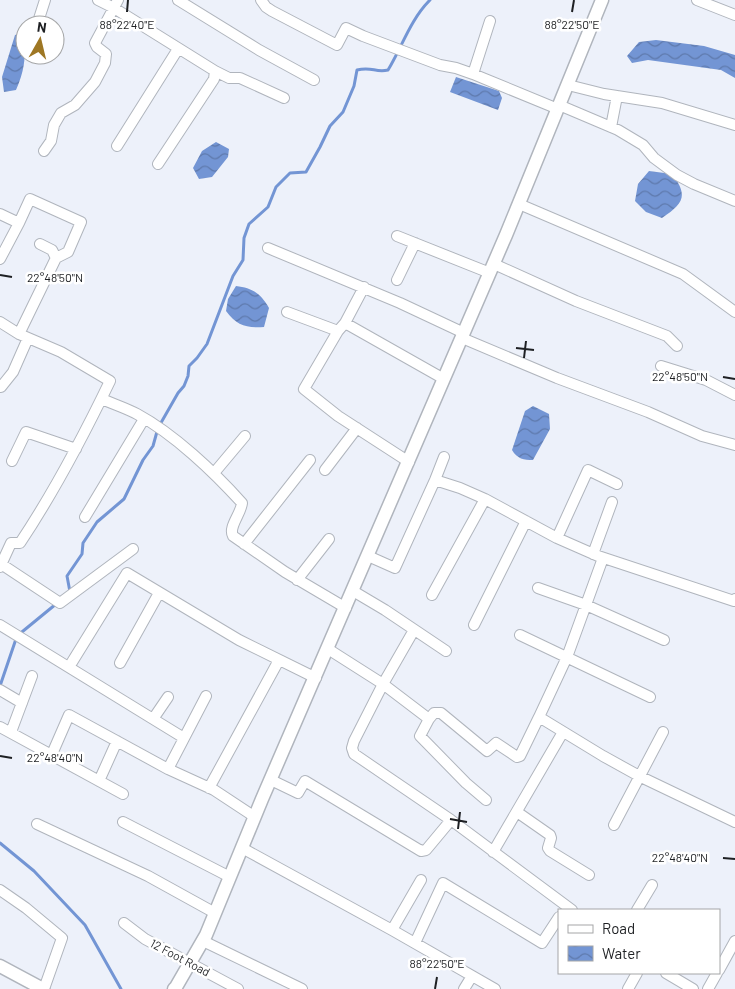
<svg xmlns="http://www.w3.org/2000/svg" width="735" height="989" viewBox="0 0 735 989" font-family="Barlow,sans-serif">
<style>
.water{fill:url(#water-waves)}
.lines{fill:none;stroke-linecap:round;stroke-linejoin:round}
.stream{stroke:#7395d4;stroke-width:3}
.minor-casing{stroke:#b0b5bd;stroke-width:12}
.tertiary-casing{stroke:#b0b5bd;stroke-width:15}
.minor{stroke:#fff;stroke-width:10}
.tertiary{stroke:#fff;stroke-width:12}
.ticks{fill:none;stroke:#1e2023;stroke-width:2}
.labels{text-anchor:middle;stroke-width:5;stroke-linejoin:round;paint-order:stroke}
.street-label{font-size:12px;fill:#1e2023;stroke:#fff}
.ticks-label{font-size:12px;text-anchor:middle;fill:#1e2023;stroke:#fff;stroke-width:5;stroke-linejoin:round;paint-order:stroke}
</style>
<defs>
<pattern id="water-waves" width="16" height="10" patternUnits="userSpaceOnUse" patternTransform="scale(1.25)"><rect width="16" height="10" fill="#7395d4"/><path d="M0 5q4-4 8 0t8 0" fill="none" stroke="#5e79ac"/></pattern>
</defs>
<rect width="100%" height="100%" fill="#edf1fa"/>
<path class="water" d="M25,32C25,56 26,67 16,90L4,92L2,77L15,35Z
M656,40L704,46L735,55V78L721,70L648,60L632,63L627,56L639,42Z
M456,77L499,91L502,98L498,110L450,92Z
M216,142L229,149L228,157L212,177L199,179L193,168L202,151Z
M649,171L672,174C689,196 683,204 662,218L646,212L635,201L638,184Z
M236,286C253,288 261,294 269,308L264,327C246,328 237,326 226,311L228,299Z
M533,406L549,414L550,429L533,460C524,460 517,459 512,450L525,411Z"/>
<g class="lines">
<path class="stream" d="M70,592L67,576L82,554L83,543L97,522L124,499L143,460L153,446L158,428L178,393L184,386L188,376L189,366L197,358L207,344L233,276L243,260L244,238L249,224L268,207L276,187L290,173L306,172L320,147L330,126L343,112L354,86L357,70C372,66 375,73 388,70C402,47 410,20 430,0
M0,686L17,636L56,604
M0,843L34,871L85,925L121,989"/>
<g class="minor-casing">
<path id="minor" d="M98,0L114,8L215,71L214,79L158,164
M178,0L259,50L314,80
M261,0L266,7L272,11L337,45L346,28L363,36L440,65L456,68L473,74L558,109
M697,0L735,15
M37,25L45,0
M215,71L229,78H240L284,98
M473,74L490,21
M568,85L604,94L662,103L735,125
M559,105L618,130L643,145L654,158L677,175L694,184L735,201
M611,127L617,96
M117,146L178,49
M44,151L51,141L54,125L61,113L75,105L95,82L105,63L106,54L97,47L95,43L118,0
M519,204L683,274L735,312
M0,214L19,223L30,199L81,222L68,252L56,258L19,334
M397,236L490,273
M40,244L52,250L56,258
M268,248L400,303L464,333
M0,259L19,223
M494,264L576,301L667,336L677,346
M397,280L415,243
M287,312L338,331L345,323L444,379
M0,322L19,334L61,352L110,381C83,437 54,492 20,543H11L0,567
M345,323L364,287
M338,331L304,389L338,416L409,462
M462,338L557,378L648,412L702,436L735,445
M661,366L706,380L735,395
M0,386L1,387L13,372L28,338
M102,399C113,404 126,408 137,414C174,434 214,472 242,503C241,514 228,527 233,536L285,572L346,608
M12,461L26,432L76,449
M325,470L357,428
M214,473L245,436
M435,480L460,488L485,499L557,538L598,556L734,601L735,599
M85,517L144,419
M557,538L588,470L617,484
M244,544L310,460
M593,554L612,502
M368,556L395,568L435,480L444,457
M603,558L567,657L539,717L603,756L641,777L735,822
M1,564L60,603L133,549
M297,580L329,539
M538,588L586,605L664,640
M353,591L385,610L446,651
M432,595L485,499
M0,625L153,719L168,697
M474,625L526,521
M414,630L383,684L354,741L352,748L354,754L451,820L572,910
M520,635L650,697
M328,649L383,684L429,719L434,713H441L487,751L496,743L517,757L520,756L539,717
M120,663L159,593
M69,667L127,573L239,640L316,678
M0,690L22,703
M153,719L184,738
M429,719L420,736L466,783L486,800
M0,727L123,794
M11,732L32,676
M52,754L69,715L168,769L214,790L255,817
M168,769L206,696
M271,780L298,793L305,781L421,851L426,850L451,820
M99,781L117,741
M209,788L279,660
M517,812L550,835L551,838L548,848L550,851L589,875
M123,822L230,877
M37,824L148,876L215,913
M614,825L663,732
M242,848L392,930L495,989
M493,852L563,732
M0,890L26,908L62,938L44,989
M637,910L652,885
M124,923L145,939L238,989
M392,930L421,880
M203,941L302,989
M415,943L443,883L542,943L559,917
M719,970L735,941
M666,973L693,989
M464,989L472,976
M628,989L637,973
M708,989L717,973"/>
</g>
<g class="tertiary-casing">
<path id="tertiary" d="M0,966L43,989
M174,989L176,987L206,935L262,799L506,235L602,0"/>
</g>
<use href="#minor" class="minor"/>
<use href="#tertiary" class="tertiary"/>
</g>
<path class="ticks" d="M127,12L128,0M572,12L574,0M0,275L12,277M516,348L534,350M524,358L526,341M723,377L735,379M0,756L12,758M450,819L467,822M458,829L460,812M723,858L735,859M435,989L437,977"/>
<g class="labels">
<g class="street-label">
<text transform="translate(180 958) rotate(28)" y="4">12 Foot Road</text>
</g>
</g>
<g class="ticks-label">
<text x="127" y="29">88°22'40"E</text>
<text x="572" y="29">88°22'50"E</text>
<text x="55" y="282">22°48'50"N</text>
<text x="680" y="381">22°48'50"N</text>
<text x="55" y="762">22°48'40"N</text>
<text x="680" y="862">22°48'40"N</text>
<text x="437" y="968">88°22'50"E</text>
</g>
<rect x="558" y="909" width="162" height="65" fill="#ffffff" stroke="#a5a6a7"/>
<rect x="568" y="925" width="25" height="8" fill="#ffffff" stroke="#a5a6a7"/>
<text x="602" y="934" font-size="15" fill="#1e2023">Road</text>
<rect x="568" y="946" width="25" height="15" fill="url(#water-waves)" stroke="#a5a6a7"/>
<text x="602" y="959" font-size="15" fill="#1e2023">Water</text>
<g transform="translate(40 40) rotate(8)"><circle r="24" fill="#ffffff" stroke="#a5a6a7"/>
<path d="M0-4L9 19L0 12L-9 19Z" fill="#9e7724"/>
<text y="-8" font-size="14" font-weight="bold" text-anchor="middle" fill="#1e2023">N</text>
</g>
</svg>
